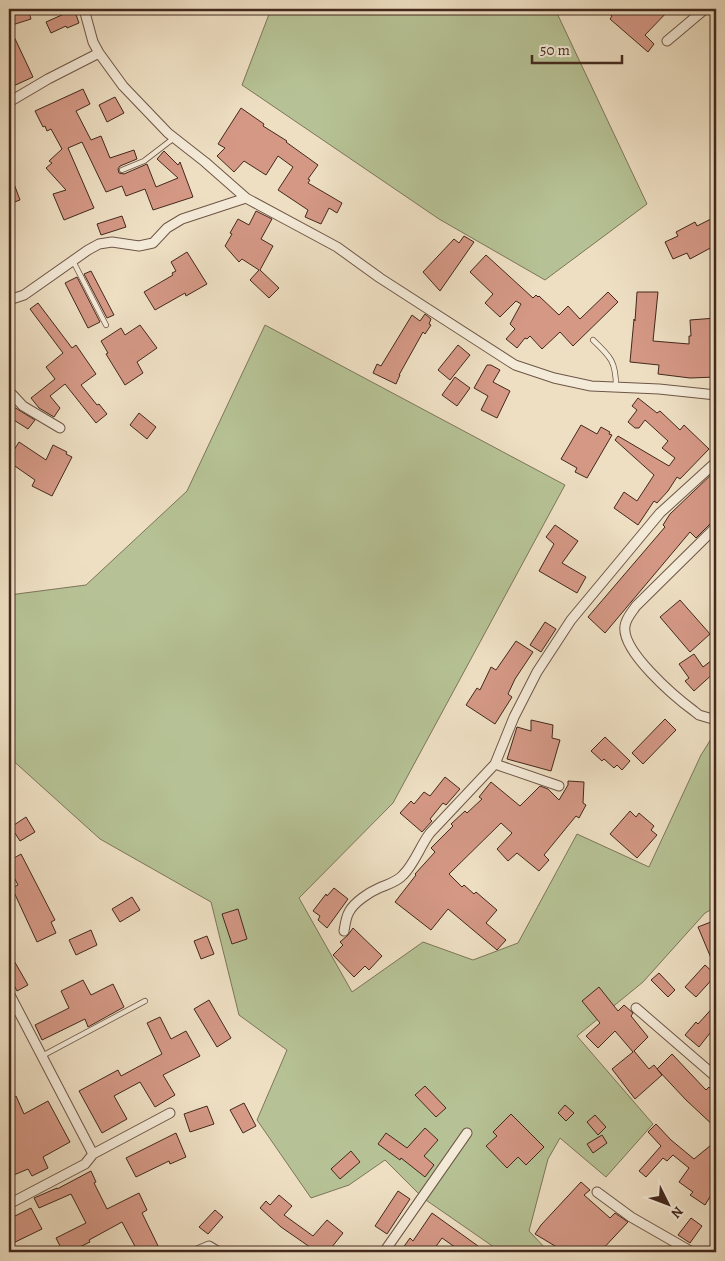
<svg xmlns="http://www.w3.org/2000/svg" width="725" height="1261" viewBox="0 0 725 1261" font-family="Alegreya,serif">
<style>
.green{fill:#b6c295;stroke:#7c7659}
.building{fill:#d49885;stroke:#43291d}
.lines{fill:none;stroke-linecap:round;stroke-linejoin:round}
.service-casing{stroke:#6e5646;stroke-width:6}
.minor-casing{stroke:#6e5646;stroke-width:11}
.service{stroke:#f4ead8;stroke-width:4.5}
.minor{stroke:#f4ead8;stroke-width:9}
</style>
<rect width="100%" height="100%" fill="#eedfc3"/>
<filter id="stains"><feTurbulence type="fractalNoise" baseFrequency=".004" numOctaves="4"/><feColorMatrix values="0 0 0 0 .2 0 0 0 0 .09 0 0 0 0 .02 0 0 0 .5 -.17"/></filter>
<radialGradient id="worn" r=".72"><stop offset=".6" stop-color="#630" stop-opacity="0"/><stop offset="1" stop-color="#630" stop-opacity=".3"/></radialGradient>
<path class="green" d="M271,9H555L647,204L545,280L439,219L242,85Z
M265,325L565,485L393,803L299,898L352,992L423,942L473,960L518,943L577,834L649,867L701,755L716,731V907L705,913L643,982L577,1036L653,1124L606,1177L560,1138L548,1159L529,1231L549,1252H501L423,1198L385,1160L349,1185L311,1198L257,1120L287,1050L239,1015L211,902L100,839L9,757V595L86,585L187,491Z"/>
<path class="building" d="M9,9H28L31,19L9,26L33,77L9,88Z
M62,9H74L79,23L67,28L66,26L51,33L46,22L64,14Z
M604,9H670L645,35L654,44L648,52L610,19L612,16Z
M83,89L90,104L76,111L91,140L101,136L110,158L134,150L137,159L120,166L118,169L119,173L124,174L147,164L156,187L178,178L157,159L164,151L178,165L180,162L193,197L153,210L145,189L126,196L122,186L106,192L82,142L68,148L94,208L64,220L53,194L66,190L46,168L52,163L49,161L62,149L51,129L47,131L45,126L43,127L35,111Z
M115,97L124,113L107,122L99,105Z
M241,108L264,124L263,126L287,141L286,142L318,165L308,179L310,180L308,183L342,203L337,213L329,208L321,224L305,217L308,210L278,190L293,167L278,156L266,175L244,161L234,172L217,156L225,148L218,144Z
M9,173H10L20,200L9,204Z
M256,211L272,219L261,239L273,246L260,270L279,288L269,298L250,280L259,270L242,259L239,262L225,246L232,234L230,233L238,219L249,225Z
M122,216L126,227L101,235L97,224Z
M711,219L716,230V245L690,259L687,253L673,259L665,242L678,236L676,232L695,222L697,226Z
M464,236L474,242L440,291L423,272L454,239L459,243Z
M187,252L207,284L186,296L185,293L155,310L144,292L173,275L172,273L176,271L171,262Z
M486,255L533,298L536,295L538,297L539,296L559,315L568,306L580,319L608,292L618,302L573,346L560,332L542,349L530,336L527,339L525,338L517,348L506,339L515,329L510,324L521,304L516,301L500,317L485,303L493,294L470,272Z
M91,271L114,315L107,318L84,274Z
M77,277L100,322L88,328L65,283Z
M637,292H658L653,341L689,344V336H691L690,320L716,318V334H715L716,377L690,378L658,374L659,365L630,362L634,319L635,321Z
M38,303L72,348L76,345L96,374L81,385L97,405L99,404L107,414L96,423L65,384L50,396L60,408L54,417L39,408L31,398L55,379L46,367L63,353L30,309Z
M425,314L431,319L429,324L431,325L425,334L423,332L399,375H400L396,384L373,373L377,364L381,366L412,315L420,321Z
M140,325L157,348L137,362L143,373L125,385L106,354L108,353L101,341L121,328L125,335Z
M458,345L470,355L450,380L438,370Z
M487,365H491L500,370L493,382L510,391L497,418L481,410L488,396L474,388Z
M455,377L470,388L457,406L442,395Z
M638,398L657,413L660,411L680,430L684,425L709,449L680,479L677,477L668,491L657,503L654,501L638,525L614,508L624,492L637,501L654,475L615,440L618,436L669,466L675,458L662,448L668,441L645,420L639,428H635L628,422L637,410L632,406Z
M9,404L35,420L28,429L9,417Z
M139,413L156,427L147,439L130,425Z
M581,425L597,434L601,427L610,432L609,434L612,435L587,478L575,472L577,468L561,459Z
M19,442L46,460L53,445L67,452L66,454L72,457L52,496L32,486L35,480L9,462V458Z
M716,470V518L696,538L690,532L605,633L588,617L665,527L663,525L670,514Z
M555,525L578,541L562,563L586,577L577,593L539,571L554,544L546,537Z
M680,600L710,634L690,652L660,617Z
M545,622L556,629L541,652L530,645Z
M516,641L533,652L515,679L508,694L512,697L495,724L466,705L477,688L480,690L491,667L496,670Z
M694,654L703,667L716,657V671L694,691L685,681L689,678L679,664Z
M665,719L676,730L643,764L632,753Z
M531,720L553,725L552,738L560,740L551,771L507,759L517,727L531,731Z
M605,737L630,761L622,770L617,765L614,768L604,759L602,761L591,751Z
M445,777L460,789L446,805L443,803L430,819L432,821L422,832L400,813L411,801L414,804L424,792L430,796Z
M568,781L584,782L583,803L586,805L579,818L576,816L544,855L549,860L539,871L517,853L508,861L497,849L512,833L501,823L449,874L462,887L464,885L474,894L476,892L497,910L486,923L506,940L497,950L448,909L431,930L395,902L416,875L415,874L435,852L431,848L453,826L451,824L465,811L467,813L482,799L479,797L491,782L520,806L540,786L548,789L559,800L568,785Z
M630,811L636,817L639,813L654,826L651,830L657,835L637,858L610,834Z
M26,817L35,832L20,841L11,827Z
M21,854L55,920L51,922L56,933L37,942L12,888L18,885L9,868V861Z
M334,888L348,899L327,928L318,920L320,916L313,911L326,894L327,896Z
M132,897L140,910L120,922L112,909Z
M238,909L247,939L232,944L222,914Z
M716,920V970L698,927Z
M353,928L382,956L369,970L365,966L354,977L333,955L343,945L340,942L348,935Z
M91,930L97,945L76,955L69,940Z
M207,936L214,954L201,959L194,941Z
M9,952L28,985L17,991L9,976Z
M705,965L716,975L696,997L685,987Z
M659,973L675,990L668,997L651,980Z
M83,980L91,995L113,984L124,1007L88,1027L85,1019L42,1040L35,1025L69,1008L61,991Z
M599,987L618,1011L624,1005L633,1013L631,1016L648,1037L634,1051L649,1069L654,1065L662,1075L635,1099L612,1069L633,1052L615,1031L598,1048L586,1036L600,1023L582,1001Z
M209,1000L231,1038L217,1047L194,1009Z
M716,1004V1038L710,1033L699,1047L685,1035L696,1022L698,1024Z
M160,1017L171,1039L186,1031L200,1056L163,1075L175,1095L155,1107L140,1082L114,1096L127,1119L102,1133L79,1091L118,1070L121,1076L162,1054L147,1023Z
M672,1054L706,1090L709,1087L716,1095V1128L686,1100L657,1069Z
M425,1086L446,1108L436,1117L415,1095Z
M16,1096L24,1114L48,1101L70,1142L43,1157L48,1168L32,1176L28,1169L9,1177V1100Z
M244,1103L256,1126L243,1133L230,1110Z
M565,1105L574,1113L566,1121L558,1113Z
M207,1106L214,1124L190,1132L184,1114Z
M511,1114L544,1147L526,1165L518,1157L507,1168L486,1146L497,1136L493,1132Z
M595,1115L606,1127L598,1135L587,1122Z
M656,1124L671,1140L694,1159L716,1141V1187L705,1205L690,1195L693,1192L679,1182L689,1168L673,1155L667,1161L663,1158L646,1177L639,1171L661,1146L648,1132Z
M425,1128L438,1140L424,1156L434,1165L425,1177L401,1158L400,1160L378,1144L386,1133L407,1148Z
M176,1133L186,1157L170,1164L169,1161L136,1177L126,1158Z
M602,1135L607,1143L593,1153L587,1144Z
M351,1151L360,1162L340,1179L331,1169Z
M91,1171L96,1182L94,1183L107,1209L139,1193L147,1210L142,1213L161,1252H138L122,1222L89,1240L90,1242L69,1252H63L56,1238L86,1223L71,1194L39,1208L34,1198L57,1188V1189Z
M581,1182L590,1190L584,1195L610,1218L615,1213L628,1222L600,1252H565L535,1234L541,1225Z
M398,1191L410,1199L387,1234L375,1226Z
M279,1195L292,1206L284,1215L313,1236L327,1220L343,1233L328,1252H317L281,1227L260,1208L266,1201L270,1205Z
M31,1208L42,1229L9,1245V1219Z
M215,1210L223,1217L208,1234L199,1227Z
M432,1213L478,1246L474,1252H462L442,1238L432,1252H400L410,1238L413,1241Z
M691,1218L702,1226L690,1243L678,1235Z"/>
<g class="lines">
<g class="service-casing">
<path id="service" d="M122,170L144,161L174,138
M73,261L106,325
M593,340C611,357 616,362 616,387
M42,1056L145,1001"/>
</g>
<g class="minor-casing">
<path id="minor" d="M84,9L93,42L99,53L123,86L168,133L205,162L246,198L337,247L380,278L515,365L554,378L591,386L659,389L716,395
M667,41L705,9
M9,102L48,79L99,53
M9,300L24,295L88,250L99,244L112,242L139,246L153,243L167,228L182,219L246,198
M9,391L23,406L60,428
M716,527L636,606C632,612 626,618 625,626C621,651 675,697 694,711L699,715L716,720
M495,764L559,786
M344,931C345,925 346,917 349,912C354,902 370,892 379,888C388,884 397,882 403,875C415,863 420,846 430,833L495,764L514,717L537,672L571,620L660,513L716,462
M9,993L93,1154
M636,1008L716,1077
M597,1192L631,1217L692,1252
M9,1204L85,1164L93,1154L170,1113
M195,1252L209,1246L219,1252
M384,1252L467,1133"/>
</g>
<use href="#service" class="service"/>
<use href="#minor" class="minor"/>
</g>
<rect width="725" height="1261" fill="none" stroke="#eedfc3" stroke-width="30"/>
<rect x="10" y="10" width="705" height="1241" fill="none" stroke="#43291d" stroke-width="2.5"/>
<rect x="15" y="15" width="695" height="1231" fill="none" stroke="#43291d"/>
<g transform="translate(668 1204) rotate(132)" stroke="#f4ead8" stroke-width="4" paint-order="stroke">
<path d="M0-4L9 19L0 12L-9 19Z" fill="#43291d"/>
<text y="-8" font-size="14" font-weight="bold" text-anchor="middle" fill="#43291d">N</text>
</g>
<path d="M532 55v8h90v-8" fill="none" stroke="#43291d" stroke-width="2.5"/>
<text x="540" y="55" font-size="15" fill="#43291d" stroke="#f4ead8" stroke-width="4" paint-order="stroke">50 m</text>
<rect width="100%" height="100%" filter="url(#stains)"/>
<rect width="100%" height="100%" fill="url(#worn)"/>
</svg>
